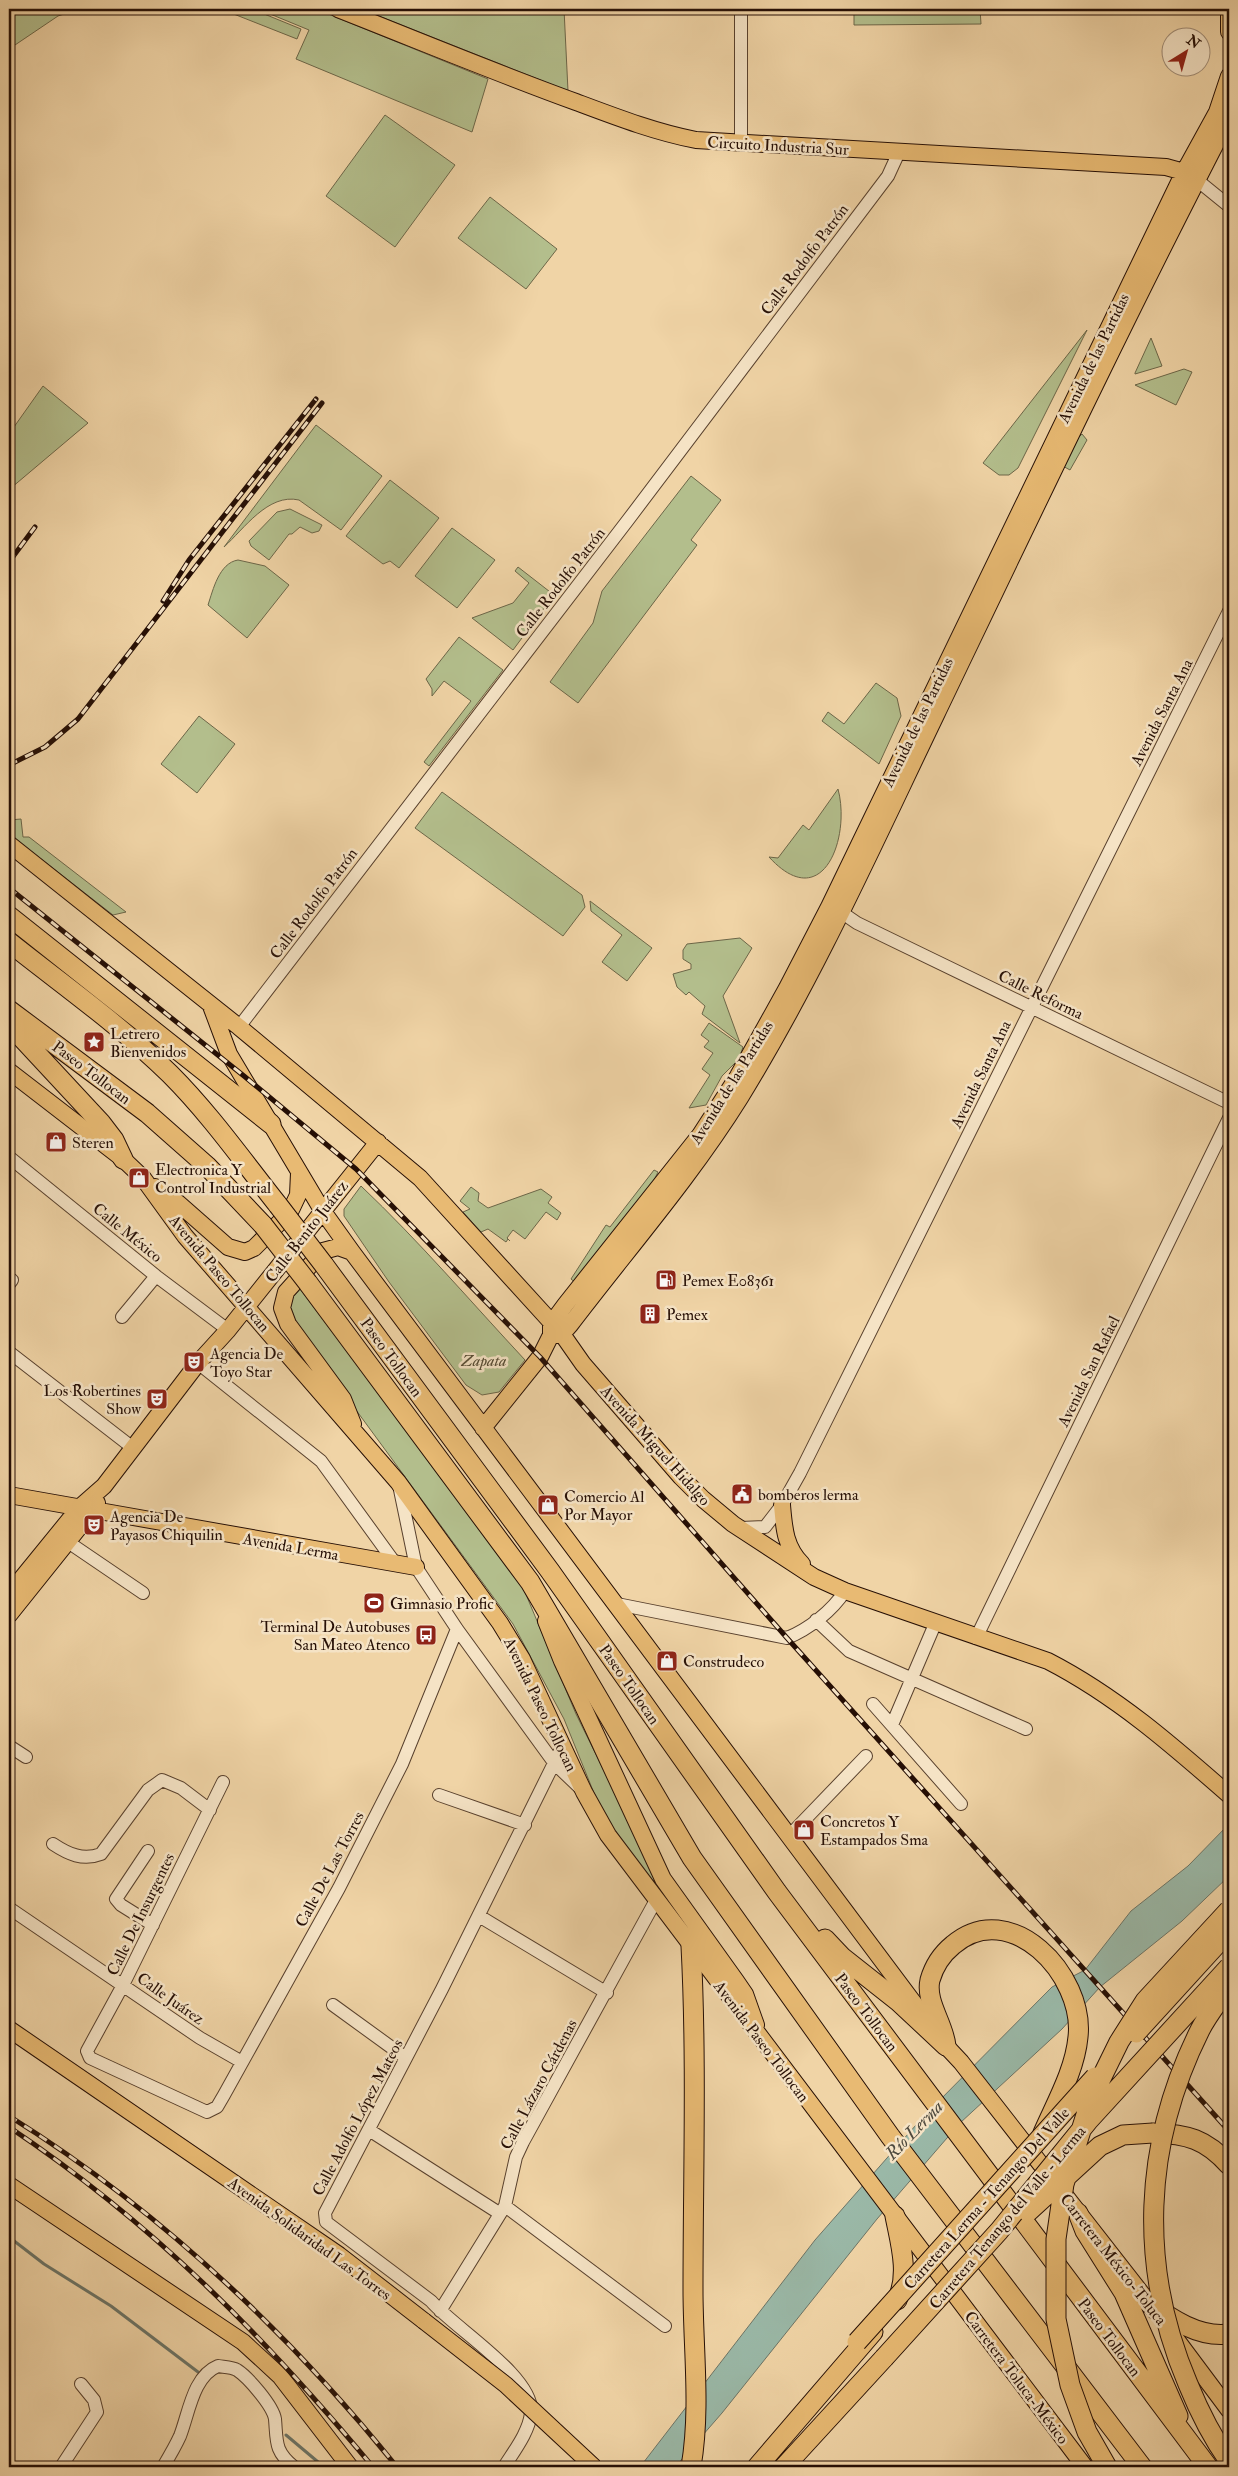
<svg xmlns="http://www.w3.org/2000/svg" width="1238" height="2476" viewBox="0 0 1238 2476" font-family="'IM FELL Double Pica',serif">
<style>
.green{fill:#b3be8c;stroke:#6c6648}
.water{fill:#9ab8a7;stroke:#6c7466}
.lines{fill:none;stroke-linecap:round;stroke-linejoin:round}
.stream{stroke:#6c7466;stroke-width:3}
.minor-casing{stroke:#58402d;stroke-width:14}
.major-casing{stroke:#260f05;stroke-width:18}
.highway-casing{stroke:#260f05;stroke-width:21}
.minor{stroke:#f5e3c5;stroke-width:12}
.major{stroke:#e8ba73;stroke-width:16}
.highway{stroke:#e8ba73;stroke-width:19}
.rail-casing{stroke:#260f05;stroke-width:5}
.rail{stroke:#f5e3c5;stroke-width:3;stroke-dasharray:9;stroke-linecap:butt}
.major-bridge-casing{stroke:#260f05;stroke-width:18;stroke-linecap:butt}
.highway-bridge-casing{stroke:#260f05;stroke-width:21;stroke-linecap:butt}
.major-bridge{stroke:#e8ba73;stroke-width:16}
.highway-bridge{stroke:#e8ba73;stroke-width:19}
.labels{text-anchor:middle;stroke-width:5;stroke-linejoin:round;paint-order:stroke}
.street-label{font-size:16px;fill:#260f05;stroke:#f5e3c5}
.poi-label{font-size:16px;fill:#260f05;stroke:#f5e3c5;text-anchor:start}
.park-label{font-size:16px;font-style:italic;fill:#574c34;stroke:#f5e3c5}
.water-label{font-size:18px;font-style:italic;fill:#4f4a3e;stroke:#f5e3c5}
</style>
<rect width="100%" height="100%" fill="#f0d4a6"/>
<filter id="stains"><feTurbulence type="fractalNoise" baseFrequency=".004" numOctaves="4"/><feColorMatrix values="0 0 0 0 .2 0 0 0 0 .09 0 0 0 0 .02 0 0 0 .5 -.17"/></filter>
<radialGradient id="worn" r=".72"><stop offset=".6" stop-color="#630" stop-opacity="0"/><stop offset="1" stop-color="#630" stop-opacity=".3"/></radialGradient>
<path class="green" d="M9,9H80L58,16L15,45H9Z
M221,9H252L301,29L297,39Z
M258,9H316L488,79L472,132L296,59L309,30Z
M361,9H564L568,91Z
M854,9H980L981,24L854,25Z
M385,115L455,165L395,247L326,196Z
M490,197L557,249L526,289L458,238Z
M1087,330L1018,468L1009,475H999L983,463Z
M1151,338L1162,366L1135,374V373Z
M1184,369L1192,372L1176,405L1135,385Z
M43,386L88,423L11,488L9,486V434Z
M316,425L382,476L341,530L299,500C268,493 244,529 224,547Z
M1082,434L1087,440L1070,470L1061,465L1072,444Z
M691,476L721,500L691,540L697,545L578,703L550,682L593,623L602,591Z
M390,480L439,518L399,568L390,561L383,564L346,536Z
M290,509L322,525L319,531L312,533L300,527L292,534H289L269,560L251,546L249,541L277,512Z
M452,528L495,560L457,608L415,576Z
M238,560L265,566L289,585L247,638L208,605C213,590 219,563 238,560Z
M518,567L554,595L513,650L472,618L513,603L529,583L515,571Z
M459,637L503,670L429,766L424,762L471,701L444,681L432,696V689L426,679Z
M876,683L897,698L901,716L879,764L822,721L828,712L844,724Z
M199,716L235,744L197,793L161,764Z
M838,789C851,837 823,916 769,857L778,858L803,825L809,830Z
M442,792L582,895L585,907L563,936L415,828Z
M21,819L23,837H29L126,912L113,915L9,834V820Z
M590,901L652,948L627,981L602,962L622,935L591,911Z
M740,938L752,948L723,996L740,1043L702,1014L705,1006L689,992L686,995L677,987L673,974L691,969V964L683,959V950L687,944Z
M709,1023L743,1047L739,1059L722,1076L706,1105L689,1108L710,1075L702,1069L713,1053L704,1047L709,1041L701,1035Z
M654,1170L658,1172L641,1207L578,1285L571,1279L606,1225L610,1227Z
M361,1186C419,1241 471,1302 525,1360L499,1392L482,1395L466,1385L389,1282L344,1216V1209Z
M471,1187L479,1193L478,1201L488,1208L541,1189L552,1197L548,1203L561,1213L557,1220L546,1212L525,1239L513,1230L507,1238L510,1241L508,1239L506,1242L488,1229L481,1232L463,1212L470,1209L460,1201Z
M300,1289L522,1585L576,1714L650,1864L660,1893L607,1825L564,1719L513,1624L290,1320L289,1301Z"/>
<path class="water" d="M1229,1824V1876L1182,1921L1100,1987L1062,2029L960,2123L877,2219L722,2413L675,2467H640L815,2240L923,2117L1052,1987L1085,1970L1131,1911L1188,1866Z"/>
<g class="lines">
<path class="stream" d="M9,2237L44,2264L111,2306L198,2372
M286,2435L324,2467"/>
<g class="minor-casing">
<path id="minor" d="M741,9V143
M1197,180L1229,206
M841,912L857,923L1229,1103
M239,1027L628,520L888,176L899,152
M9,1157L156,1276L228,1330
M9,1284L12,1280
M122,1317L156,1276
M9,1352L133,1448
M198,1363L321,1461L395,1563
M399,1485L416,1567L457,1629L555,1764L580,1788
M741,1528L765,1527L782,1505L800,1473L1229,611
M68,1542L143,1593
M617,1604L787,1638C809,1629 832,1611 845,1591
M816,1620L849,1651L1026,1729
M976,1638L1229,1118
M873,1704L961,1804
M892,1725L935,1624
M9,1746L26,1757
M223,1782L123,1985L87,2051L90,2058L207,2112L217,2107L224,2095L339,1888L402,1764L457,1629
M439,1795L525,1825
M790,1835L866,1756
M53,1844C68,1854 83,1861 101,1854L148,1790L162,1780L181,1788L210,1810
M148,1851L116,1899L121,1905L153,1925
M9,1908L200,2038L242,2062
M479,1916L607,1993
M333,2005L406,2058
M369,2130L499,2213
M505,2206L665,2326
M440,2311L505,2206L516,2157L523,2142L656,1900
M61,2467L97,2412L94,2400L81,2384
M163,2467C169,2457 175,2447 180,2436C189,2413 193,2376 218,2366C223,2367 232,2367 237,2370C248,2377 273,2406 275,2419C277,2441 274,2451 294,2467
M504,2467C514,2451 529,2432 531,2413C535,2377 454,2328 431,2301L326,2222L325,2213L442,1989L563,1745"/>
</g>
<g class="major-casing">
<path id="major" d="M338,9C417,40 496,73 576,102C616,117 655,132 696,140L1166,167L1184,172L1193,177
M1229,9V32
M9,844L239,1027L420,1178L562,1334L583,1364L681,1477L703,1499L733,1524L814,1577L845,1591L1048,1661C1116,1696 1172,1745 1229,1795
M211,1006L229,1054L322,1210L352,1252L946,2046L961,2062L1156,2312
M9,1071L123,1159L143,1178L185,1236L398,1482L500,1623L522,1659L584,1792L608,1835L1085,2467
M155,1187L178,1203L228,1247L245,1252L254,1248L290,1212L298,1195L299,1173
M352,1252L338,1247L323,1251L286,1292L282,1308L288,1324L343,1399L353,1424
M553,1335L562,1334L570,1325C627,1250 690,1178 740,1098C815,976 874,844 936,715C1032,515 1127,315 1229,118
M483,1428L540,1357L551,1335V1324L565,1305L700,1135L738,1076L787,988L829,907L1184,172L1217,112L1229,76
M9,1495L416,1567
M782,1505C784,1528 785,1547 802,1564
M9,1594L79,1508L104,1486L198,1363L228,1330L378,1142
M9,1615L93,1510L97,1503
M546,1621L562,1661L663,1879L736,1981L745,1994L756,2025
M9,2029L339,2255L424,2321
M9,2185L243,2342L280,2376L350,2467
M1173,2335L1229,2410"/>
</g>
<g class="highway-casing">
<path id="highway" d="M9,916L271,1124
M9,942C63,985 120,1025 170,1074C210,1114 243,1161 278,1205
M9,1010L147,1113L207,1166L263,1225
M9,1024L101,1123L114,1140L123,1159
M324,1265L550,1571L777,1892L1208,2467
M308,1283L530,1582L692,1858L890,2136L1142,2467
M825,1939L842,1957L899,2002L946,2046
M691,1946C697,2061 693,2176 693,2290C693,2349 701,2409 691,2467
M946,2046C944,2024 925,2002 930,1980C934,1966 942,1954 953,1945C1010,1896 1085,1975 1078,2037C1075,2070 1056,2103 1043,2133
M1153,2133C1187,2134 1206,2139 1229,2165
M1078,2213L1085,2231L1124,2293L1178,2416
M895,2216C900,2242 910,2275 897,2300
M1148,2302C1171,2319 1199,2338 1229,2334
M757,2467L873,2332
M784,2467L884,2358"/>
</g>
<use href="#minor" class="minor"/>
<use href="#major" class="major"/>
<use href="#highway" class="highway"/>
<g class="rail-casing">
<path id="rail" d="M9,562L35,527
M163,601L189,560L316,399
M9,765L45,747L78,719L322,403
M9,888L244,1076L356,1169L540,1357L787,1638L1229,2131
M9,2116C158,2209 287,2331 397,2467
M9,2127C154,2224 262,2334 373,2467"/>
</g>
<use href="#rail" class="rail"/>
<g class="major-bridge-casing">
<path id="major-bridge" d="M424,2321L506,2385L594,2467"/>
</g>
<g class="highway-bridge-casing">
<path id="highway-bridge" d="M278,1205L324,1265
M263,1225L308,1283
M1229,1986C1220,2000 1208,2014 1200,2030C1143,2144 1138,2267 1188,2384C1199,2411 1212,2437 1229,2461
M1136,2033L1229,1931
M1028,2212L1100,2146L1123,2135L1153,2133
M857,2342L1095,2077
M884,2358L999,2231L1089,2120L1229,1967
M1107,2467L1087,2432L1070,2385L1056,2319V2239L1064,2184L1091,2099L1119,2042L1145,2001L1229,1910"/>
</g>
<use href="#major-bridge" class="major-bridge"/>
<use href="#highway-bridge" class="highway-bridge"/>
</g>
<defs>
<g id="sight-square" transform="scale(1.125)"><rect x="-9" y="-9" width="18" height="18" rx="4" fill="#8f2418" stroke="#f5e3c5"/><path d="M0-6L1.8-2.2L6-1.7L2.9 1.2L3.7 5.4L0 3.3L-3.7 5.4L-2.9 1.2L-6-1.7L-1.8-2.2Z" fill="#fff"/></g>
<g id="shop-square" transform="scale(1.125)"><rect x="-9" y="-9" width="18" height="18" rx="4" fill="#8f2418" stroke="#f5e3c5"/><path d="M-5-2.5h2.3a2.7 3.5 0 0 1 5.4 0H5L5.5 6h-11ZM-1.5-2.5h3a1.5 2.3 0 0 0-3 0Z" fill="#fff"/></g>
<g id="fuel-square" transform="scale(1.125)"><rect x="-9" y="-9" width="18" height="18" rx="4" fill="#8f2418" stroke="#f5e3c5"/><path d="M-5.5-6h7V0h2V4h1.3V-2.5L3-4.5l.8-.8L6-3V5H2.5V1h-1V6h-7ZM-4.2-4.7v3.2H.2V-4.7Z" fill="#fff"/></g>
<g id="building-square" transform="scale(1.125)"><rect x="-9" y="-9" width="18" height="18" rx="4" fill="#8f2418" stroke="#f5e3c5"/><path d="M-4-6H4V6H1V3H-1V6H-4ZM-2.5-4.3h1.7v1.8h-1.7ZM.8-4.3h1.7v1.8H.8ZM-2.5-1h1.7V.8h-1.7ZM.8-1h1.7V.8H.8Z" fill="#fff"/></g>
<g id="theatre-square" transform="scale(1.125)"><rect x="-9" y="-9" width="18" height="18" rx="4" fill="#8f2418" stroke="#f5e3c5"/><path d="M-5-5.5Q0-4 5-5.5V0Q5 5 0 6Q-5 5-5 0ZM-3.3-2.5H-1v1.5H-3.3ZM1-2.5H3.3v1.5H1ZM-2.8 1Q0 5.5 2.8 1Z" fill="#fff"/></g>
<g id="civic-square" transform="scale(1.125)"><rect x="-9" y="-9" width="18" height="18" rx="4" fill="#8f2418" stroke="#f5e3c5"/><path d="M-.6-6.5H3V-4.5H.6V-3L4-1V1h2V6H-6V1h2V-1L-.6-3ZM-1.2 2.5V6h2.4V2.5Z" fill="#fff"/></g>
<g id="stadium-square" transform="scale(1.125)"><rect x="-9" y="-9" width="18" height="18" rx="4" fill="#8f2418" stroke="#f5e3c5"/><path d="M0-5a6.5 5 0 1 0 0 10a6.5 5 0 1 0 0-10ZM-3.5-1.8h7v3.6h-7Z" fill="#fff"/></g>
<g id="bus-square" transform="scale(1.125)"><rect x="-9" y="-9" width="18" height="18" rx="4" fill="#8f2418" stroke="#f5e3c5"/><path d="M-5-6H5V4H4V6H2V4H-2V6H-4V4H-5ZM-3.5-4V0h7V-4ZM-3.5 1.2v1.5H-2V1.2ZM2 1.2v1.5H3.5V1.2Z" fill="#fff"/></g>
</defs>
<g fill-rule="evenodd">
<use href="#sight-square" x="94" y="1042"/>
<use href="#shop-square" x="56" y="1142"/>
<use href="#shop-square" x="139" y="1178"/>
<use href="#fuel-square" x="666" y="1280"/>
<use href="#building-square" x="650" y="1314"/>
<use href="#theatre-square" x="194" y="1362"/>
<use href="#theatre-square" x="157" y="1399"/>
<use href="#civic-square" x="742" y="1494"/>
<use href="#shop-square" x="548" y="1505"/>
<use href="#theatre-square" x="94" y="1525"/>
<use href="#stadium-square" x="374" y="1603"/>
<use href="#bus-square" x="426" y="1635"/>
<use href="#shop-square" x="667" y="1661"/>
<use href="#shop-square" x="804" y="1830"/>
</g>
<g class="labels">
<g class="street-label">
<text transform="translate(778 145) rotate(3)" y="6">Circuito Industria Sur</text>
<text transform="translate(804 259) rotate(-53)" y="6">Calle Rodolfo Patrón</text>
<text transform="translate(1093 358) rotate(-64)" y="6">Avenida de las Partidas</text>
<text transform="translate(560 582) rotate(-52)" y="6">Calle Rodolfo Patrón</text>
<text transform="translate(1161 712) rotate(-63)" y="6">Avenida Santa Ana</text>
<text transform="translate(917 722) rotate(-64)" y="6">Avenida de las Partidas</text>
<text transform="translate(313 903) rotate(-53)" y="6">Calle Rodolfo Patrón</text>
<text transform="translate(1041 994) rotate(26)" y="6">Calle Reforma</text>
<text transform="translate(92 1072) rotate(37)" y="6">Paseo Tollocan</text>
<text transform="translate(980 1074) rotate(-64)" y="6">Avenida Santa Ana</text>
<text transform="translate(731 1082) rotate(-58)" y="6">Avenida de las Partidas</text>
<text transform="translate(306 1231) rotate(-52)" y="6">Calle Benito Juárez</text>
<text transform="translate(128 1232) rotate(39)" y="6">Calle México</text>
<text transform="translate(220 1273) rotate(50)" y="6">Avenida Paseo Tollocan</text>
<text transform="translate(392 1357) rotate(54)" y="6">Paseo Tollocan</text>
<text transform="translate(1088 1371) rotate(-64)" y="6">Avenida San Rafael</text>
<text transform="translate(656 1445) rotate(48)" y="6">Avenida Miguel Hidalgo</text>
<text transform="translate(291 1546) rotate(10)" y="6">Avenida Lerma</text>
<text transform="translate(630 1684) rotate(55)" y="6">Paseo Tollocan</text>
<text transform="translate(541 1704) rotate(64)" y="6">Avenida Paseo Tollocan</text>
<text transform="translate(329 1869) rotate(-62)" y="6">Calle De Las Torres</text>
<text transform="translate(140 1914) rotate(-64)" y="6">Calle De Insurgentes</text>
<text transform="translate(171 1998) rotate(35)" y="6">Calle Juárez</text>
<text transform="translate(867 2012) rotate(53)" y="6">Paseo Tollocan</text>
<text transform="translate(762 2041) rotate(53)" y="6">Avenida Paseo Tollocan</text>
<text transform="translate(538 2084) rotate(-62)" y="6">Calle Lázaro Cárdenas</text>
<text transform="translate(357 2117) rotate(-62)" y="6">Calle Adolfo López Mateos</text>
<text transform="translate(986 2198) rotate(-48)" y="6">Carretera Lerma - Tenango Del Valle</text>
<text transform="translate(1007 2217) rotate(-50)" y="6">Carretera Tenango del Valle - Lerma</text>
<text transform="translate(310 2238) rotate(36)" y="6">Avenida Solidaridad Las Torres</text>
<text transform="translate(1114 2259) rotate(52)" y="6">Carretera México-Toluca</text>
<text transform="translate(1110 2337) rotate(53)" y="6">Paseo Tollocan</text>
<text transform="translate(1017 2377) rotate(53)" y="6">Carretera Toluca-México</text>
</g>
<g class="poi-label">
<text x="110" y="1039">Letrero<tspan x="110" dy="18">Bienvenidos</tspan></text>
<text x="72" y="1148">Steren</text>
<text x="155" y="1175">Electronica Y<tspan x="155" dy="18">Control Industrial</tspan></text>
<text x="682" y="1286">Pemex E08361</text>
<text x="666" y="1320">Pemex</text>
<text x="210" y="1359">Agencia De<tspan x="210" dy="18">Toyo Star</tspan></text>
<text x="141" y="1396" text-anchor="end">Los Robertines<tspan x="141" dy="18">Show</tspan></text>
<text x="758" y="1500">bomberos lerma</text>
<text x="564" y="1502">Comercio Al<tspan x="564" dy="18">Por Mayor</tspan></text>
<text x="110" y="1522">Agencia De<tspan x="110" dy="18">Payasos Chiquilin</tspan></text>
<text x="390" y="1609">Gimnasio Profic</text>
<text x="410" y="1632" text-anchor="end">Terminal De Autobuses<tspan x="410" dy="18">San Mateo Atenco</tspan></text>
<text x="683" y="1667">Construdeco</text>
<text x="820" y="1827">Concretos Y<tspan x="820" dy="18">Estampados Sma</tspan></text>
</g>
<g class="park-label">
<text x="484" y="1366">Zapata</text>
</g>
<g class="water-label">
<text transform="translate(914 2130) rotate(-46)" y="6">Río Lerma</text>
</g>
</g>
<rect width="1238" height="2476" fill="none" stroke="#f0d4a6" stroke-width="30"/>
<rect x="10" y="10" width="1218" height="2456" fill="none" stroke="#260f05" stroke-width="2.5"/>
<rect x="15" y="15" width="1208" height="2446" fill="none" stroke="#260f05"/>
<g transform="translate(1186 52) rotate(37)"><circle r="24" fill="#f5e3c5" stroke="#a28e78"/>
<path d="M0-4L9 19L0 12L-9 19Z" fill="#8f2418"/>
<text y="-8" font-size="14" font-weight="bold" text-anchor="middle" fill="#260f05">N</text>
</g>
<rect width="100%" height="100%" filter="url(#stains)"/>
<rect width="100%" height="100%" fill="url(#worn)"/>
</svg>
